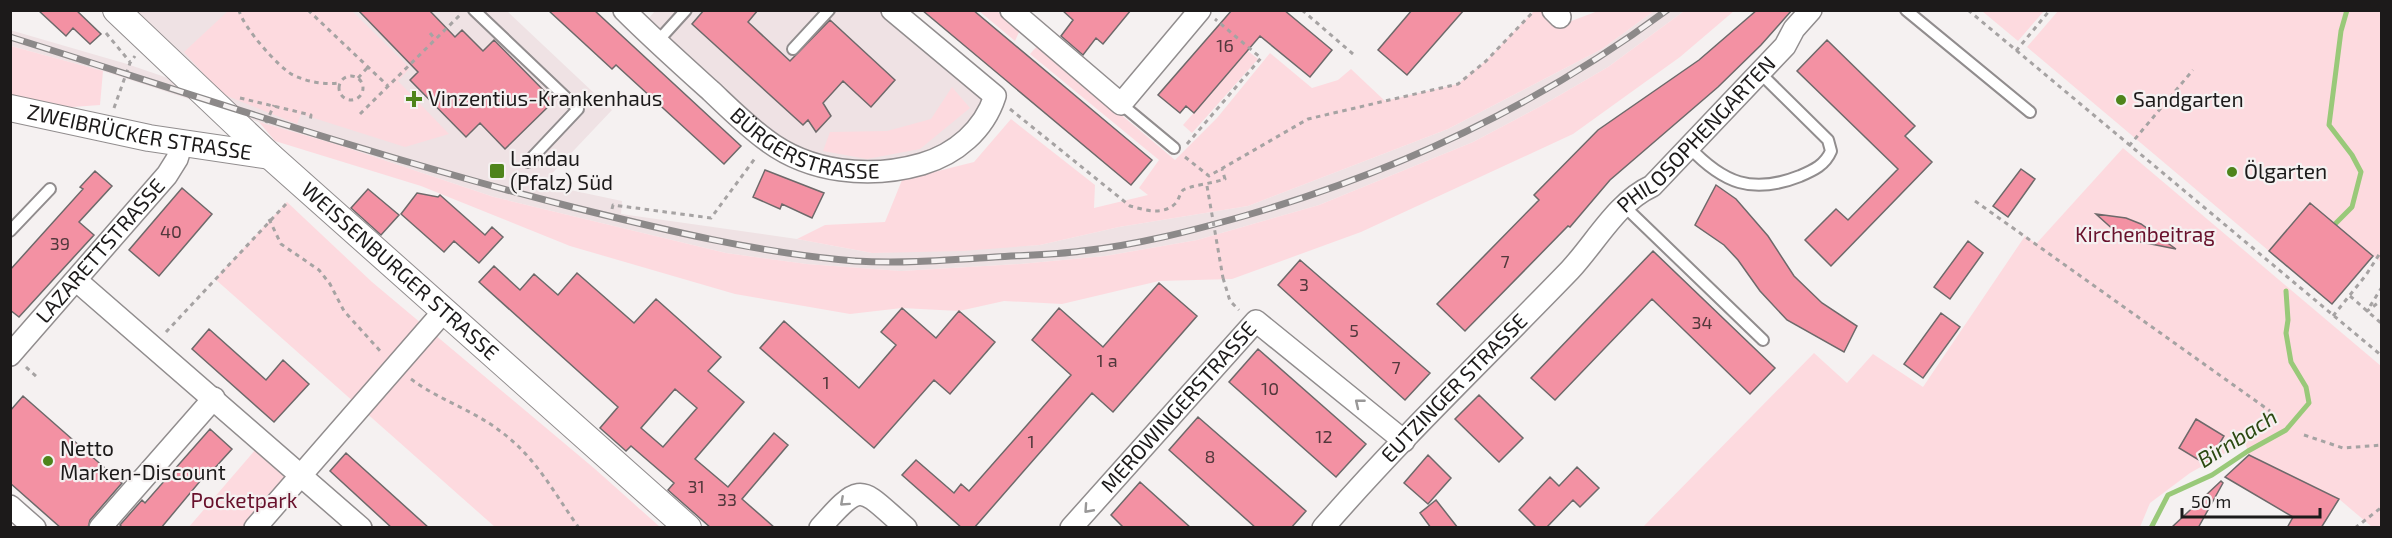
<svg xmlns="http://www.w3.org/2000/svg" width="2392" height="538" viewBox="0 0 2392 538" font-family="'Exo 2',sans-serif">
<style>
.built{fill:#efe2e4}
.green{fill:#fddadf}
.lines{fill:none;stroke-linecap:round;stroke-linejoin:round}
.stream{stroke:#99c979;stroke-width:5}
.building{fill:#f391a3;stroke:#6d696a;stroke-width:1.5;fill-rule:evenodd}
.service-casing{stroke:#918d8e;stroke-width:14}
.minor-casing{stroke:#918d8e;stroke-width:24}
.tertiary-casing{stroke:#918d8e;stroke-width:28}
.path{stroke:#a6a3a3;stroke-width:3;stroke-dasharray:4.5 4.5;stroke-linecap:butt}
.service{stroke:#fff;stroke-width:10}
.minor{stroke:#fff;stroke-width:21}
.tertiary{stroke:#fff;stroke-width:26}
.rail-casing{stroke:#8c8989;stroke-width:7}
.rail{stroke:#f5f1f1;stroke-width:4.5;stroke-dasharray:14;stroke-linecap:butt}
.path-bridge{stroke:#a6a3a3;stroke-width:3;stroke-dasharray:4.5 4.5;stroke-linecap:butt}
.oneway{stroke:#999898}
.poi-dot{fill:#4e841b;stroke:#f5f1f1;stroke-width:2}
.labels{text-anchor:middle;stroke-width:4.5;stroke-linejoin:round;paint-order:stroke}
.number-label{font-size:18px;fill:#52383c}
.poi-label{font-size:21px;fill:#1c1a1a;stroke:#f5f1f1;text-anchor:start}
.street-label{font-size:21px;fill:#1c1a1a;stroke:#f5f1f1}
.park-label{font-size:21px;fill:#68112c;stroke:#f5f1f1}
.water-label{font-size:22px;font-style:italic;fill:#2b4911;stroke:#f5f1f1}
</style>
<rect width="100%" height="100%" fill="#f5f1f1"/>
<path class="built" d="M114,11H507L612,110L542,184L622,201L621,214L797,239L872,253L1040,245L1119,227L1248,206L1448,129L1602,49L1654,11H1684L1608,67L1541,106L1473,142L1319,205L1197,240L1105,256L1020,264L901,271L807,264L726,253L494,197L339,145L259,122L103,71L11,46L10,30L127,64L197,88Z
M655,11H892L995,96L983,124L908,168L791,153L641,27Z"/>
<path class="green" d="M228,11H352L410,68L398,81L449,134L405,147L301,114L297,124L222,94L184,52Z
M979,11H997L1020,30L1015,41Z
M1534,11H1552L1566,23L1598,11H1654L1602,49L1448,129L1248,206L1119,227L1040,245L963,251L872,253L797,239L825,225L885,222L902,180L974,162L1011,119L1095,185L1094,208L1148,195L1139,188L1159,160L1030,54L1038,45L1175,160L1217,118L1270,53L1312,88L1338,80L1351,69L1385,101L1458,84L1486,61Z
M1684,11H1734L1680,57L1573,134L1361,232L1232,279L1159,281L1062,304L1004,301L959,311L902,308L850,314L735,294L570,246L421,186L275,141L259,122L339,145L494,197L726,253L807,264L901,271L1020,264L1105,256L1197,240L1319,205L1473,142L1541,106L1608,67Z
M1982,11H2044L2018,41Z
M2058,11H2381V262L2310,203L2269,251L2027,47Z
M11,46L103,71L100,105L59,108L11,96Z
M1248,51L1258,59L1192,133L1183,125Z
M952,87L970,108L920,149L867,159L823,151L830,132L887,131L931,119Z
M2123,148L2381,366V527H2372L2339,499L2249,455L2245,442L2190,473L2150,503L2140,527L1642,528L1814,353L1847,383L1873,354L1923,387L2025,236L2036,244Z
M287,202L372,282L595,469L660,527H495L215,279Z
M263,441L301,475L255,527L188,528Z"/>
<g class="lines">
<path class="stream" d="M2332,227L2352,207L2361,172L2352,155L2329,125L2341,31L2347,10
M2151,528L2168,495L2212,475L2248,451L2286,430L2309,403L2306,387L2291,362L2286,333L2288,320L2286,291"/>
</g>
<path class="building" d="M38,10H76L101,34L90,44L73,28L66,36Z
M358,10H429L455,37L462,30L483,51L494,40L554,101L505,149L480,123L466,137L410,80L418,72Z
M548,10H594L741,146L724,164L616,65L612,69Z
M704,10H758L748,22L790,61L830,20L895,80L871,107L843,81L823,103L831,116L816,132L808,120L803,125L692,24Z
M922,10H973L1152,160L1131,185Z
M1062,10H1131L1103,44L1096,38L1083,55L1061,36L1073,20Z
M1232,10H1284L1332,50L1310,77L1260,36L1194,113L1186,106L1180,113L1158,95Z
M1412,10H1464L1407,75L1378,50Z
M1757,10H1792L1761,45L1718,87L1610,180L1570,227L1568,226L1465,331L1437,304L1539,200L1534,195L1598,130L1699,60Z
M1827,40L1915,126L1905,136L1932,162L1831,266L1805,240L1836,209L1848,220L1898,169L1797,71Z
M2021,169L2035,179L2008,217L1993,206Z
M765,170L824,193L812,218L782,204L780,209L753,197Z
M95,171L112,186L79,222L94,235L19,317L10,310V270L83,189L80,187Z
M1716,185L1736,199L1768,236L1794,276L1822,303L1857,326L1844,352L1787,320L1760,291L1738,260L1724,245L1695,225Z
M182,188L212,214L159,276L129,250Z
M368,189L399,215L381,235L351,208Z
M417,193L438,197L440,195L485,235L492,227L503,237L479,263L454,241L444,252L401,214Z
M2310,203L2373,256L2332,304L2269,251Z
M2096,214L2126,218L2141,224L2176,249L2131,240L2117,233Z
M1968,241L1983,253L1950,299L1934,287Z
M1653,251L1775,368L1750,394L1652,299L1555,400L1531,378Z
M1300,260L1430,373L1405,400L1278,285Z
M494,266L520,290L534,274L558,295L577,273L634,323L656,299L721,357L708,371L744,402L695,459L728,487L774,433L788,445L742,499L775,528H711L668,490L674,483L631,446L626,451L600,428L618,407L479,282ZM675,389L697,408L663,447L641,428Z
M1159,283L1197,316L1113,412L1092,393L974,528H962L902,475L916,460L954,493L961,484L969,491L1071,375L1032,340L1059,308L1103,347Z
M902,308L936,338L959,311L995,342L950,394L934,380L874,448L760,348L784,321L859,388L896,345L881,332Z
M1941,313L1960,327L1923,378L1904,364Z
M209,329L266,380L283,360L309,384L274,422L192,349Z
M1258,349L1366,444L1336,477L1229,382Z
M1479,395L1523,438L1499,462L1455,419Z
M23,396L122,483L90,520L88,528H61L10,483V411Z
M1198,417L1306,511L1291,528H1256L1169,450Z
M2196,419L2224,436L2207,465L2179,448Z
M210,429L232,449L213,470L211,468L161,528H123L120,525L142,500L145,503Z
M346,453L429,528H392L330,471Z
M1428,455L1451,478L1428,504L1404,483Z
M2249,455L2339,499L2321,528H2287L2293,517L2225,477Z
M1577,467L1599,488L1580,507L1573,500L1546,528H1537L1519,510L1550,477L1559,486Z
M2221,481L2223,483L2198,528H2171Z
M1140,482L1191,528H1124L1111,515Z
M1436,500L1458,528H1431L1420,513Z"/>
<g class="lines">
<g class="service-casing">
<path id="service" d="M474,10L578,109L528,162
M1906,10L2030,112
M657,42L686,10
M793,49L829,10
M1121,104L1174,148
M1689,147C1723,183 1752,195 1800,176C1814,170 1825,165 1831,151L1828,140L1759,72
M1624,206L1763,340
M10,231L50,189"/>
</g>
<g class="minor-casing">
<g id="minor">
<path id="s1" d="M624,10C652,38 681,64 711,91C728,107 746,125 765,139C809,173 870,179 922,164C956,154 984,130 995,96L892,10"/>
<path d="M1011,10L1121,104L1200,10"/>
<path d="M1553,10L1560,17"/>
<path d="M77,281L361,528"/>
<path id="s2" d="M10,355L167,175L177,159L182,143"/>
<path d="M10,506L35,528"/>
<path d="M100,528L214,398"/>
<path d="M255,528L444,311"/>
<path d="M820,528C863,479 860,488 906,528"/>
<path id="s3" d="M1071,528L1256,321L1404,441"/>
<path id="s4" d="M1323,528C1401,438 1487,356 1570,270C1596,242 1617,202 1652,186L1785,46L1794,29L1811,10"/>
</g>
</g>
<g class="tertiary-casing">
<g id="tertiary">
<path id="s5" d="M116,10L270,156L688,528"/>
<path id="s6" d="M10,108L149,138L270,156"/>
</g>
</g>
<path class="path" d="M239,10C242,26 279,68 293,75C308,82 324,85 340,83
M308,10L388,86
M1302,10L1353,54
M1968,10L2382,356
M106,33L130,62
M430,33L435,39
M2016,51L2050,10
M339 88a12 12 0 1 1 24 0a12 12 0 1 1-24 0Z
M358,78L368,67
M240,98L311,115L310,122
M114,108L130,63L135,56
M1010,109L1130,206C1145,210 1163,216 1176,203C1179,199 1180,193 1183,190C1189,186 1214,183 1225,179L1222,169
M360,114L461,14
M266,123L274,105
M1187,144L1261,58L1215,19
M2129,146L2193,70
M1185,157L1209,176L1308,119L1458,84L1486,61L1534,11
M1975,201L2270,411
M612,209L613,205L711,218L756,157
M269,219L281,244L319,270L330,284L344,311L382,353
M1223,278L1230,301L1239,310
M2382,287L2367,311L2382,300
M2350,296L2382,324
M2333,316L2366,275L2382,250
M166,332L286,204
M26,367L38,378
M411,379C439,400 473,410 500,431C536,457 554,493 579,528
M2304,435L2343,448L2382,445
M2355,528L2382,507"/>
<use href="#service" class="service"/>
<use href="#minor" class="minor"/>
<use href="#tertiary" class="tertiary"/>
<g class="rail-casing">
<path id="rail" d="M10,37C197,96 382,159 572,207C665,230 759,253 855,261C901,264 949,260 995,257C1024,255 1053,255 1082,251C1137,245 1191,231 1244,216C1397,172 1539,105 1667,10"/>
</g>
<use href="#rail" class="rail"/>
<path class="path-bridge" d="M1207,186L1223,278"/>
</g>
<defs><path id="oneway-chevron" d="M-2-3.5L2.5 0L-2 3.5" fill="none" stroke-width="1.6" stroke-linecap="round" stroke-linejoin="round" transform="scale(1.5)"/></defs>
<g class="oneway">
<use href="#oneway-chevron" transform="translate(1359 403) rotate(-141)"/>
<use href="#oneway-chevron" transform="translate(844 502) rotate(138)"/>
<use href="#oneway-chevron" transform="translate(1088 509) rotate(132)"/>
</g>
<g class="poi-dot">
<path d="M411 90h6v6h6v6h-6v6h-6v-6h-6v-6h6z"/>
<circle cx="2121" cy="100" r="6"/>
<rect x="489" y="163" width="16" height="16" rx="3"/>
<circle cx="2232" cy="172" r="6"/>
<circle cx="48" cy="461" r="6"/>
</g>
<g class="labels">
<g class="number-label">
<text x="1225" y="52">16</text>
<text x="171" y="238">40</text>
<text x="60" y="250">39</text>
<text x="1505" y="268">7</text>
<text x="1304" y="291">3</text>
<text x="1702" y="329">34</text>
<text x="1354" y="337">5</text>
<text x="1107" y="367">1 a</text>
<text x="1396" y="374">7</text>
<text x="826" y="389">1</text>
<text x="1270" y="395">10</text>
<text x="1324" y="443">12</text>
<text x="1031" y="448">1</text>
<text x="1210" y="463">8</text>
<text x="696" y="493">31</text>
<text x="727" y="506">33</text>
</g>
<g class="poi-label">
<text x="428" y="106">Vinzentius-Krankenhaus</text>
<text x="2133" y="107">Sandgarten</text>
<text x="510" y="166">Landau<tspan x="510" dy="24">(Pfalz) Süd</tspan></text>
<text x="2244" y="179">Ölgarten</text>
<text x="60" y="456">Netto<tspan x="60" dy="24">Marken-Discount</tspan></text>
</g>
<g class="street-label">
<text dy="7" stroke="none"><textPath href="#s6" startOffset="132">ZWEIBRÜCKER STRASSE</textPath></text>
<text dy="7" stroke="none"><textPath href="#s4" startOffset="543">PHILOSOPHENGARTEN</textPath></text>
<text dy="7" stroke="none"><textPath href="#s1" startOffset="231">BÜRGERSTRASSE</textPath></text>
<text dy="7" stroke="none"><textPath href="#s2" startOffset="138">LAZARETTSTRASSE</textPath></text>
<text dy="7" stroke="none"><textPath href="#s5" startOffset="386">WEISSENBURGER STRASSE</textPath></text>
<text dy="7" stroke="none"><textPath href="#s4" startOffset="192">EUTZINGER STRASSE</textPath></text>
<text dy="7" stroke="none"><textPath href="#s3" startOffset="162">MEROWINGERSTRASSE</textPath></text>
</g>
<g class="park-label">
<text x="2145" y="242">Kirchenbeitrag</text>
<text x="244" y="508">Pocketpark</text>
</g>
<g class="water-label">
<text transform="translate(2237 438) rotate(-32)" y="8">Birnbach</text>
</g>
</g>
<rect width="2392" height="538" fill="none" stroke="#1c1a1a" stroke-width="24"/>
<path d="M2182 508v9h138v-9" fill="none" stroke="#1c1a1a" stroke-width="3"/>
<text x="2191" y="508" font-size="18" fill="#1c1a1a" stroke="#f5f1f1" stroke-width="4.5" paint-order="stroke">50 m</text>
</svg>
